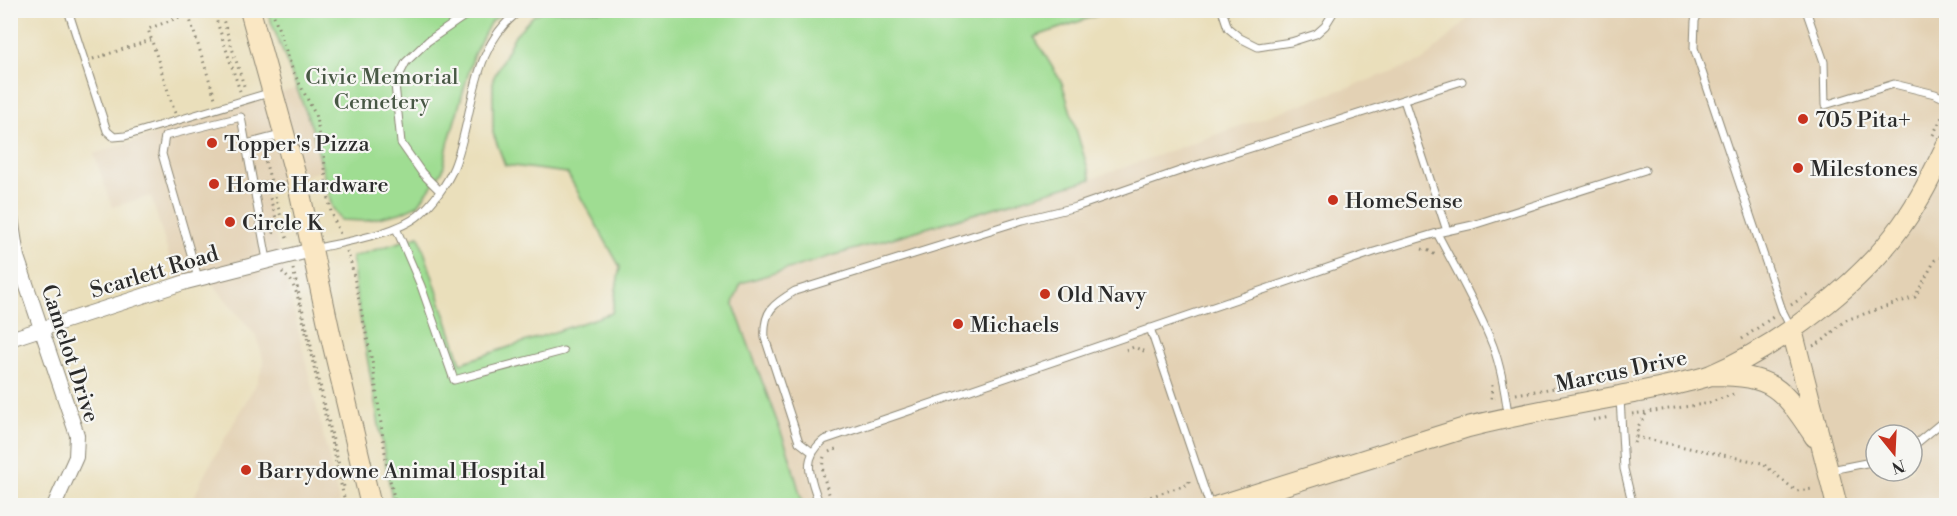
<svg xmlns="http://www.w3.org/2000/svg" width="1957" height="516" viewBox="0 0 1957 516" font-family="'Libre Bodoni',serif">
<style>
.built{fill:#e3d1b4;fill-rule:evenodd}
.green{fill:#9fdd92;stroke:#65845e;stroke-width:1.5}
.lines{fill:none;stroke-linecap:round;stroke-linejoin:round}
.lane-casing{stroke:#8a8573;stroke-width:9}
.street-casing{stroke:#8a8573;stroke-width:16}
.secondary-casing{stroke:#8a8573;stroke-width:22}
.path{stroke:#8a8573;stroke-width:3;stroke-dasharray:1.5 4.5;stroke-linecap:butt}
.lane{stroke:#fff;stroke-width:7}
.street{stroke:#fff;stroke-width:14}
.secondary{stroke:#fae7c3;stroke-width:20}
.poi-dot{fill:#c8321e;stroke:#f6f6f2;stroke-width:2}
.labels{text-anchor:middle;stroke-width:4.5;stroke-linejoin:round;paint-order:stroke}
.park-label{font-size:22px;fill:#485845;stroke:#f6f6f2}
.poi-label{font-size:22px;fill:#2b2b2b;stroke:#f6f6f2;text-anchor:start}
.street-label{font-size:22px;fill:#2b2b2b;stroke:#f6f6f2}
</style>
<rect width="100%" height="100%" fill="#f6f6f2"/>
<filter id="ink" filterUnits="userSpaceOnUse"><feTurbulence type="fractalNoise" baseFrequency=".0167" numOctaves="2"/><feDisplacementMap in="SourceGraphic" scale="12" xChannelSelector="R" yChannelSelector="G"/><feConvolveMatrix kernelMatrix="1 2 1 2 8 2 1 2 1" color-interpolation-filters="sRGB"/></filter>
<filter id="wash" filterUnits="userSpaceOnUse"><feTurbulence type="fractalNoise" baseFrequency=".008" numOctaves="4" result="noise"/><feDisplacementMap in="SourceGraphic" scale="24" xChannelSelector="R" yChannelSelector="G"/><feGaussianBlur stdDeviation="1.35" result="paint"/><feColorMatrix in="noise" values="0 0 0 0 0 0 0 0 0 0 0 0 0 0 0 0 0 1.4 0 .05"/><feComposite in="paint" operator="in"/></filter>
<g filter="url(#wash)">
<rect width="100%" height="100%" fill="#eadfbb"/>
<path class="built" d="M1477,11H1946V505H803L788,451L733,303L741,283L1091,179L1422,61ZM1876,435H1912V471H1876Z
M296,88L312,128L321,171L264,187L340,505H191L203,477L257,382L264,364L261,351L256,336L207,277L178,286L151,196L112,207L94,154Z"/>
<path class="green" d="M267,11H506L490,23L474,54L448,144L443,170L418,205L400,213L365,221L341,220L332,207L312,128Z
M543,11H1110L1034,37L1062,83L1091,179L741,283L733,303L788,451L803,505H393L356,294L352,257L419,236L461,363L612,313L620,267L567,173L505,165L493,133V79L515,35L534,15Z"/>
</g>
<g filter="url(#ink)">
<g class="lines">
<g class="lane-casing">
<path id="lane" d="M68,10L107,131L114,137L125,136L272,92
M1222,10L1228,28L1240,38L1258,47L1291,42L1316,34L1325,26L1333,13L1332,10
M1699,10L1695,21L1694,48L1782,310L1791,328
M1806,10L1824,62L1825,105L1894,84L1935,94L1946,99
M1404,100L1447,231
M246,144L281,135
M440,191L422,173L401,143L395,84L406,62L428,41L463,17L481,10
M396,228L421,286L454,380L563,351
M1437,233C1456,270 1478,307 1493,346C1501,368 1505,391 1508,414
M314,249C343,242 397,234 419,215C433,203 447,184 454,167C475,114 469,47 521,10
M198,278L162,154L165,136L241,117L267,260
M1150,328L1210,506
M1620,398L1624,469L1633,506
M1912,447L1946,419
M812,452L799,442L765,338C763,311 773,304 795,291L1023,220L1076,207L1194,166L1462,81
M1831,470L1876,461
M820,506C812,480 799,460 824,440L1374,252L1437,233L1473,225L1645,170"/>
</g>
<g class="street-casing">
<path id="street" d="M10,211L17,257L77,435L76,457L54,506
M10,339L186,282L312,250"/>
</g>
<g class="secondary-casing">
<path id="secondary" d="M250,10L298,184L330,333L371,506
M1792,330L1837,506
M1712,375C1774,375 1782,388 1815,437
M1218,506L1468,427C1516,415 1565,406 1614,397C1638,392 1662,388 1685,382C1694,380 1703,378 1711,375C1779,346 1860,285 1902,225C1920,200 1933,173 1946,146"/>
</g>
<path class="path" d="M187,10L215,98
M213,10L240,91
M220,10L245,89
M272,10L293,71L315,114L324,154L326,182L331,212L340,234
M93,59L151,40
M175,113L148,29L198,10
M1933,135L1946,109
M262,150L288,242
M265,181L278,225L273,234
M1422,249L1429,251L1437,256
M347,251L351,263L373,366L387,467L396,506
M293,269L344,487
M282,272L291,281L297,294L346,506
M10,295L17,315
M1791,305L1811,292
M1742,339L1773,317
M1813,346C1828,340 1833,329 1846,320L1915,297L1935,260L1946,255
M1126,350L1134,347L1146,352
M1492,385L1491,399L1495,398
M1516,394L1593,382
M1632,414L1705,404L1734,394
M1593,420L1610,417
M1636,437L1762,463L1796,491L1813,489
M1634,443L1639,425L1647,412
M829,452L838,448
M824,457C819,472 829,491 833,506
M1122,506L1189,484V477"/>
<use href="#lane" class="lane"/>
<use href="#street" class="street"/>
<use href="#secondary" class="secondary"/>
</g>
</g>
<g class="poi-dot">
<circle cx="1803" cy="119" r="6"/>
<circle cx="212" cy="143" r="6"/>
<circle cx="1798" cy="168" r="6"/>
<circle cx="214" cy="184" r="6"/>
<circle cx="1333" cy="200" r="6"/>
<circle cx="230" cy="222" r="6"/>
<circle cx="1045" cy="294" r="6"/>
<circle cx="958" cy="324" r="6"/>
<circle cx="246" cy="470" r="6"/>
</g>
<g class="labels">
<g class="park-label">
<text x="382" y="84">Civic Memorial<tspan x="382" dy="25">Cemetery</tspan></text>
</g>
<g class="poi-label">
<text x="1815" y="127">705 Pita+</text>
<text x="224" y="151">Topper's Pizza</text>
<text x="1810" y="176">Milestones</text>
<text x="226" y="192">Home Hardware</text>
<text x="1345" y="208">HomeSense</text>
<text x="242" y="230">Circle K</text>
<text x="1057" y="302">Old Navy</text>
<text x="970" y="332">Michaels</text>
<text x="258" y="478">Barrydowne Animal Hospital</text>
</g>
<g class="street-label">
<text transform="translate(154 271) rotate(-17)" y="8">Scarlett Road</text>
<text transform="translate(71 353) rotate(72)" y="8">Camelot Drive</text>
<text transform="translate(1621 370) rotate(-12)" y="8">Marcus Drive</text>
</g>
</g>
<rect width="1957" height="516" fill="none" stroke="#f6f6f2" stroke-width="36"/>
<g transform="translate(1894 453) rotate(162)"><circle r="28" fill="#f6f6f2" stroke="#a5a5a2" stroke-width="1.5"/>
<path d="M0-4.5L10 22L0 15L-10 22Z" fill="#c8321e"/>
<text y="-9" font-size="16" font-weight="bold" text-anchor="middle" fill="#2b2b2b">N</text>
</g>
</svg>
